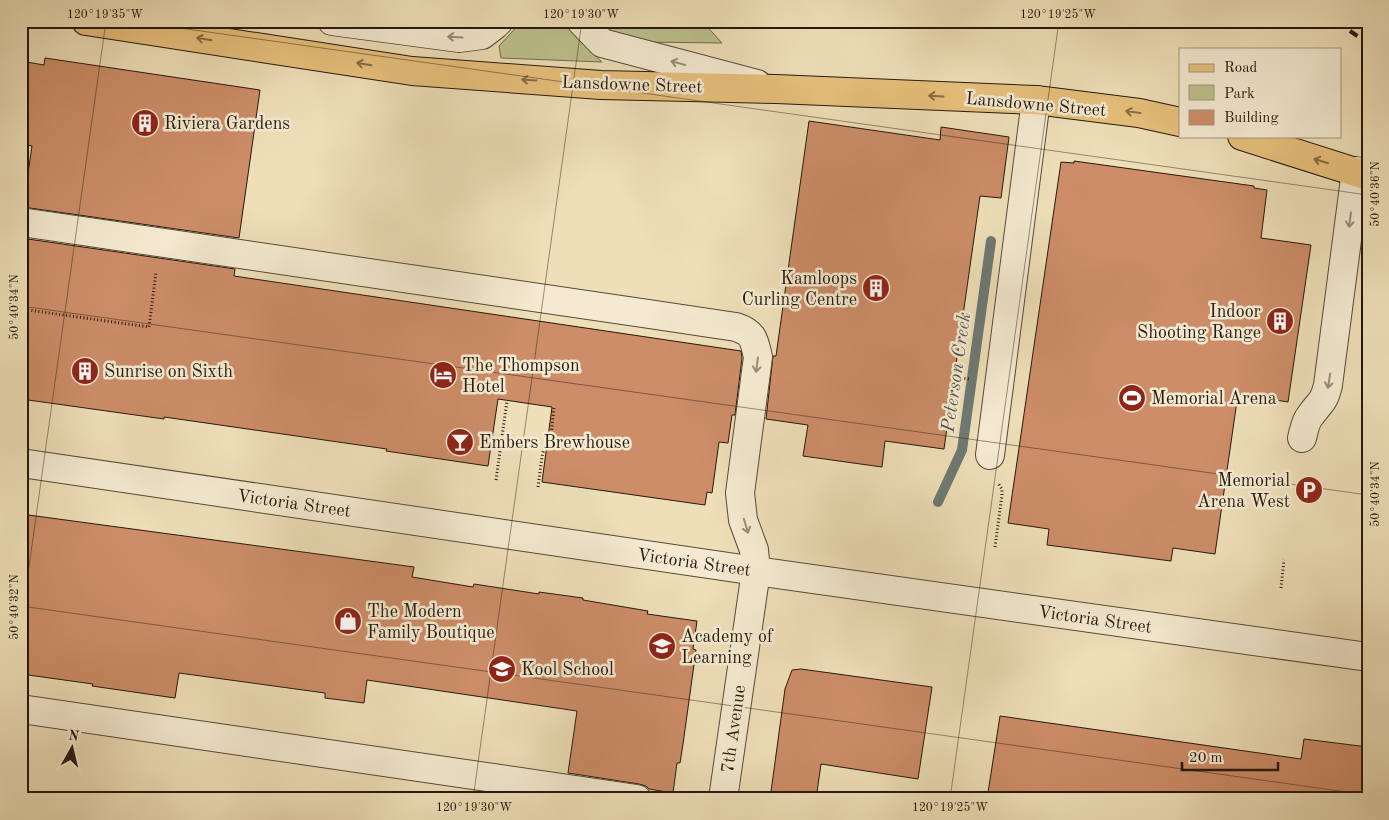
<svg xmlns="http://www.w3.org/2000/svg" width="1389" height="820" viewBox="0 0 1389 820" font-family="'Old Standard TT',serif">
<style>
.green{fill:#bcc18c;stroke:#706c4c}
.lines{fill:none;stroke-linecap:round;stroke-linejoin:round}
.stream{stroke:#6d7974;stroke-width:10}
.building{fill:#cc8d68;stroke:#25180d}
.minor-casing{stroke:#574a38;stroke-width:30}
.major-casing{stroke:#25180d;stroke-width:30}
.path{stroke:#25180d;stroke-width:3;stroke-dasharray:1 2.5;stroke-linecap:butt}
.minor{stroke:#f4ead1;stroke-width:28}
.major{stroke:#e7c07c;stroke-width:28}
.rail{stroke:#25180d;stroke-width:4;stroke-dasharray:9 9;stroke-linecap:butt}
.oneway{stroke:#978c79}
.oneway2{stroke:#866c44}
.ticks{fill:none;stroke:#25180d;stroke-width:1;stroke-opacity:0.45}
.labels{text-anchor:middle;stroke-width:5;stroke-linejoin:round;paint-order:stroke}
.street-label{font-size:18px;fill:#25180d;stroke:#f4ead1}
.poi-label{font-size:18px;fill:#25180d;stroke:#f4ead1;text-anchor:start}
.water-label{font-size:19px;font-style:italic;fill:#4f5149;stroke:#f4ead1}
.neatline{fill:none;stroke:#25180d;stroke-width:2}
.ticks-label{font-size:12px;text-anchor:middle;fill:#25180d}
</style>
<rect width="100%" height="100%" fill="#eedfb8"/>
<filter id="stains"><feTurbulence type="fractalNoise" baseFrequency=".004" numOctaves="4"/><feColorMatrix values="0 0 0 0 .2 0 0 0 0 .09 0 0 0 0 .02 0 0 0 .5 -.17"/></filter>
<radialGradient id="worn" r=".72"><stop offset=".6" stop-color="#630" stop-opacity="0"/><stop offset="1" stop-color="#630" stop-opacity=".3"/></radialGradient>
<path class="green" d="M522,21H564L581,42L602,62L501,58L499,46Z
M599,21H702L722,43L638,42L611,33Z"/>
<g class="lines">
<path class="stream" d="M938,502L962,450L991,241"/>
</g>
<path class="building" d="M45,58L260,90L239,238L23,207L32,146L21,144V61L44,65Z
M809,121L940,140L941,127L1009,137L1001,198L980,196L944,449L885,441L882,467L803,456L808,425L766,419L773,356H776Z
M1074,161L1254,186V188L1267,190L1261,238L1311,245L1288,402L1238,394L1215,554L1173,548L1171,561L1047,545L1049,529L1008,523L1061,162L1074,163Z
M21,238L235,269L234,276L741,351L742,358L735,415H732L728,443L719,442L712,493L707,492L705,505L542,482L552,407L498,399L488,466L386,451L387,449L199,422L164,417V419L21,399Z
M21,514L414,567L412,577L473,587L474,584L539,594V592L583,598V600L648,611L647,614L697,621L693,649L696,650L683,744L680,763H677L673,793L649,789L646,786L639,784L568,773L577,711L367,680L364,703L325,698V693L179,673L175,698L92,686L93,684L21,674Z
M801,669L932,687L918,779L821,764L816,799H770L785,689L792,670Z
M1000,716L1301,759L1304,739L1368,747L1362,799H987Z"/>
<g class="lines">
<g class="minor-casing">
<path id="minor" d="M332,21L459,38L482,35L495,25L499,21
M581,21L602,43L757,84
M21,222L649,314L736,327C754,333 754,340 758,357L740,493L743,520L754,550L756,571L723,799
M1302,438C1304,431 1305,422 1310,416C1319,403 1324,403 1328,385L1356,171
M990,455L1036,100
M21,463L756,571L1368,657
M21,709L637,799"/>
</g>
<g class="major-casing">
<path id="major" d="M86,21L412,71L601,85L776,89L1036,100L1139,113L1180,122
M1242,136L1368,176"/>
</g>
<path class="path" d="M21,309L149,327L156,272
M954,377L969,379
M496,480L507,401
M538,487L542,457L544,448L551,435L554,408
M995,547L1002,495V489L998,483
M1281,588L1284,560"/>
<use href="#minor" class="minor"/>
<use href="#major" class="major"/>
<path class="rail" d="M1335,21L1368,43"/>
</g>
<defs><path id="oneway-shaft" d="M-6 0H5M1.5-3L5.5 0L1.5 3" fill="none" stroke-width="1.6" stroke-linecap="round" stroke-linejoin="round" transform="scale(1.25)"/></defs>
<g class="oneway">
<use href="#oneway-shaft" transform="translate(455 37) rotate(-177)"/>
<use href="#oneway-shaft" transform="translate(678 63) rotate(-165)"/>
<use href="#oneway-shaft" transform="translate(1350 220) rotate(97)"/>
<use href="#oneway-shaft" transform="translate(757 365) rotate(97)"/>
<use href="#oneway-shaft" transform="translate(1329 381) rotate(99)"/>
<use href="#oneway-shaft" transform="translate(746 526) rotate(73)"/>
</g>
<g class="oneway2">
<use href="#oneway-shaft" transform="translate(204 39) rotate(-171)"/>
<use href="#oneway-shaft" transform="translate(364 64) rotate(-171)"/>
<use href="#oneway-shaft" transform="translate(529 80) rotate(-176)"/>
<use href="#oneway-shaft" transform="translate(936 96) rotate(-177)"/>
<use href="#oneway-shaft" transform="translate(1133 112) rotate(-172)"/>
<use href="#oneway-shaft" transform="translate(1321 161) rotate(-163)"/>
</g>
<path class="ticks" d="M130,21L1368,195M21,306L1368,495M21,606L1368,795M21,623L106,21M473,799L582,21M950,799L1059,21"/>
<defs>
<g id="building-disc" transform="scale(1.4375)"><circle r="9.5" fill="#8f2418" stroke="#f4ead1"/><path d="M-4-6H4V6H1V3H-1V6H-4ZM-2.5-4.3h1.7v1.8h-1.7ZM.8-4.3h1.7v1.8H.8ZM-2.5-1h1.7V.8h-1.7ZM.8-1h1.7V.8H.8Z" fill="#fff"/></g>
<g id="hotel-disc" transform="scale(1.4375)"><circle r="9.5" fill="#8f2418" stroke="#f4ead1"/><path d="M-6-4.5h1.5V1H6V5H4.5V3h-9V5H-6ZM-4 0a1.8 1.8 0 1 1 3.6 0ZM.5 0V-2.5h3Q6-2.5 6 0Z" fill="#fff"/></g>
<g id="stadium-disc" transform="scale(1.4375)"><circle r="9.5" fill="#8f2418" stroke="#f4ead1"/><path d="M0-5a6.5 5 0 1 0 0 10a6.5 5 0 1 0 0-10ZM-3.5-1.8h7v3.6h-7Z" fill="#fff"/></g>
<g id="bar-disc" transform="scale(1.4375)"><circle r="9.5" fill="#8f2418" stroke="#f4ead1"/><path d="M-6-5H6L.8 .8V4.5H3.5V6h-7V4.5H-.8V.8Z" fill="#fff"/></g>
<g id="parking-disc" transform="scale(1.4375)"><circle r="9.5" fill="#8f2418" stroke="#f4ead1"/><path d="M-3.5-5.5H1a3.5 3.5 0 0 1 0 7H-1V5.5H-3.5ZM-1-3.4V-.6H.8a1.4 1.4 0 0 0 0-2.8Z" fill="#fff"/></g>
<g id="shop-disc" transform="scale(1.4375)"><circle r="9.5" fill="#8f2418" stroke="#f4ead1"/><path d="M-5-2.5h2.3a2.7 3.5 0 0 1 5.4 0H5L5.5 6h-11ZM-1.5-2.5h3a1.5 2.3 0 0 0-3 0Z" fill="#fff"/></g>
<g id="university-disc" transform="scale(1.4375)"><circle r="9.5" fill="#8f2418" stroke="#f4ead1"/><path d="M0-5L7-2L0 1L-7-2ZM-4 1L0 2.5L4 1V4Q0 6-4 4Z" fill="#fff"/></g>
<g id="school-disc" transform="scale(1.4375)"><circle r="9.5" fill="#8f2418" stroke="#f4ead1"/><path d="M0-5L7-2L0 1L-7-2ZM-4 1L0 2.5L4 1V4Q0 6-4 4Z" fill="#fff"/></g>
</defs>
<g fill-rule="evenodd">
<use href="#building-disc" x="145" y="123"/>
<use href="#building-disc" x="876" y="288"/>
<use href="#building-disc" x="1280" y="321"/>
<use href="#building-disc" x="85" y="371"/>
<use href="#hotel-disc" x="443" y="375"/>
<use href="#stadium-disc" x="1132" y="398"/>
<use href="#bar-disc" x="460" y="442"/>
<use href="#parking-disc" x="1309" y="490"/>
<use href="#shop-disc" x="348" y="621"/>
<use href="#university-disc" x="662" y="646"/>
<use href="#school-disc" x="502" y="669"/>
</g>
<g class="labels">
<g class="street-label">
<text transform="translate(632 84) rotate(2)" y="6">Lansdowne Street</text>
<text transform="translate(1036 104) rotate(5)" y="6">Lansdowne Street</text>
<text transform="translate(294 503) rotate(8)" y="6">Victoria Street</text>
<text transform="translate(694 562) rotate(8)" y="6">Victoria Street</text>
<text transform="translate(1095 619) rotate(8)" y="6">Victoria Street</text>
<text transform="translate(733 729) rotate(-82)" y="6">7th Avenue</text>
</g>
<g class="poi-label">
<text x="164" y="129">Riviera Gardens</text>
<text x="857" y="284" text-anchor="end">Kamloops<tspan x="857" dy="21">Curling Centre</tspan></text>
<text x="1261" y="317" text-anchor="end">Indoor<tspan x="1261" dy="21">Shooting Range</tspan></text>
<text x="462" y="371">The Thompson<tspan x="462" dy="21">Hotel</tspan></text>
<text x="104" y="377">Sunrise on Sixth</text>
<text x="1151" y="404">Memorial Arena</text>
<text x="479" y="448">Embers Brewhouse</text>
<text x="1290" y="486" text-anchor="end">Memorial<tspan x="1290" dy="21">Arena West</tspan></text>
<text x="367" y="617">The Modern<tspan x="367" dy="21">Family Boutique</tspan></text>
<text x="681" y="642">Academy of<tspan x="681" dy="21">Learning</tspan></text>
<text x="521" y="675">Kool School</text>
</g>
<g class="water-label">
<text transform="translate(955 372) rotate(-82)" y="7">Peterson Creek</text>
</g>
</g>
<rect width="1389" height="820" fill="none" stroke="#eedfb8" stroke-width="55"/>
<rect x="1179" y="48" width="162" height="90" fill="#f4ead1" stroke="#a19683"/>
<rect x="1189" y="64" width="25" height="8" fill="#e7c07c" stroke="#a19683"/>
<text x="1224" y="72" font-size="15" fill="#25180d">Road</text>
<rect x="1189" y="85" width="25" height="15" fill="#bcc18c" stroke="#a19683"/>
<text x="1224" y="98" font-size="15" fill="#25180d">Park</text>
<rect x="1189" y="110" width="25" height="15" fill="#cc8d68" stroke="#a19683"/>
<text x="1224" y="122" font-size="15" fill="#25180d">Building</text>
<g transform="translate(72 748) rotate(8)" stroke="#f4ead1" stroke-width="4" paint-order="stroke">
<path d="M0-4L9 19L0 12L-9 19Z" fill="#25180d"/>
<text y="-8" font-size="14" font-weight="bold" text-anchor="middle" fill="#25180d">N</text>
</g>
<path d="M1182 762v8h96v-8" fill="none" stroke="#25180d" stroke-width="2.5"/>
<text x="1189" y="762" font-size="15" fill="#25180d" stroke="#f4ead1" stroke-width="4" paint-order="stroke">20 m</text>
<rect x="28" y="28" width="1334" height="764" class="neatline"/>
<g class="ticks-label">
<text x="105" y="18">120°19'35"W</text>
<text x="581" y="18">120°19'30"W</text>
<text x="1058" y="18">120°19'25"W</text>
<text transform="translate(1375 194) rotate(-90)" y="4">50°40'36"N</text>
<text transform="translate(14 307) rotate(-90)" y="4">50°40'34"N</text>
<text transform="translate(1375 494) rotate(-90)" y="4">50°40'34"N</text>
<text transform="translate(14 607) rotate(-90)" y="4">50°40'32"N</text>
<text x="474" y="811">120°19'30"W</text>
<text x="950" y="811">120°19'25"W</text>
</g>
<rect width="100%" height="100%" filter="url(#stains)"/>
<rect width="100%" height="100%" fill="url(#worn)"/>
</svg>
